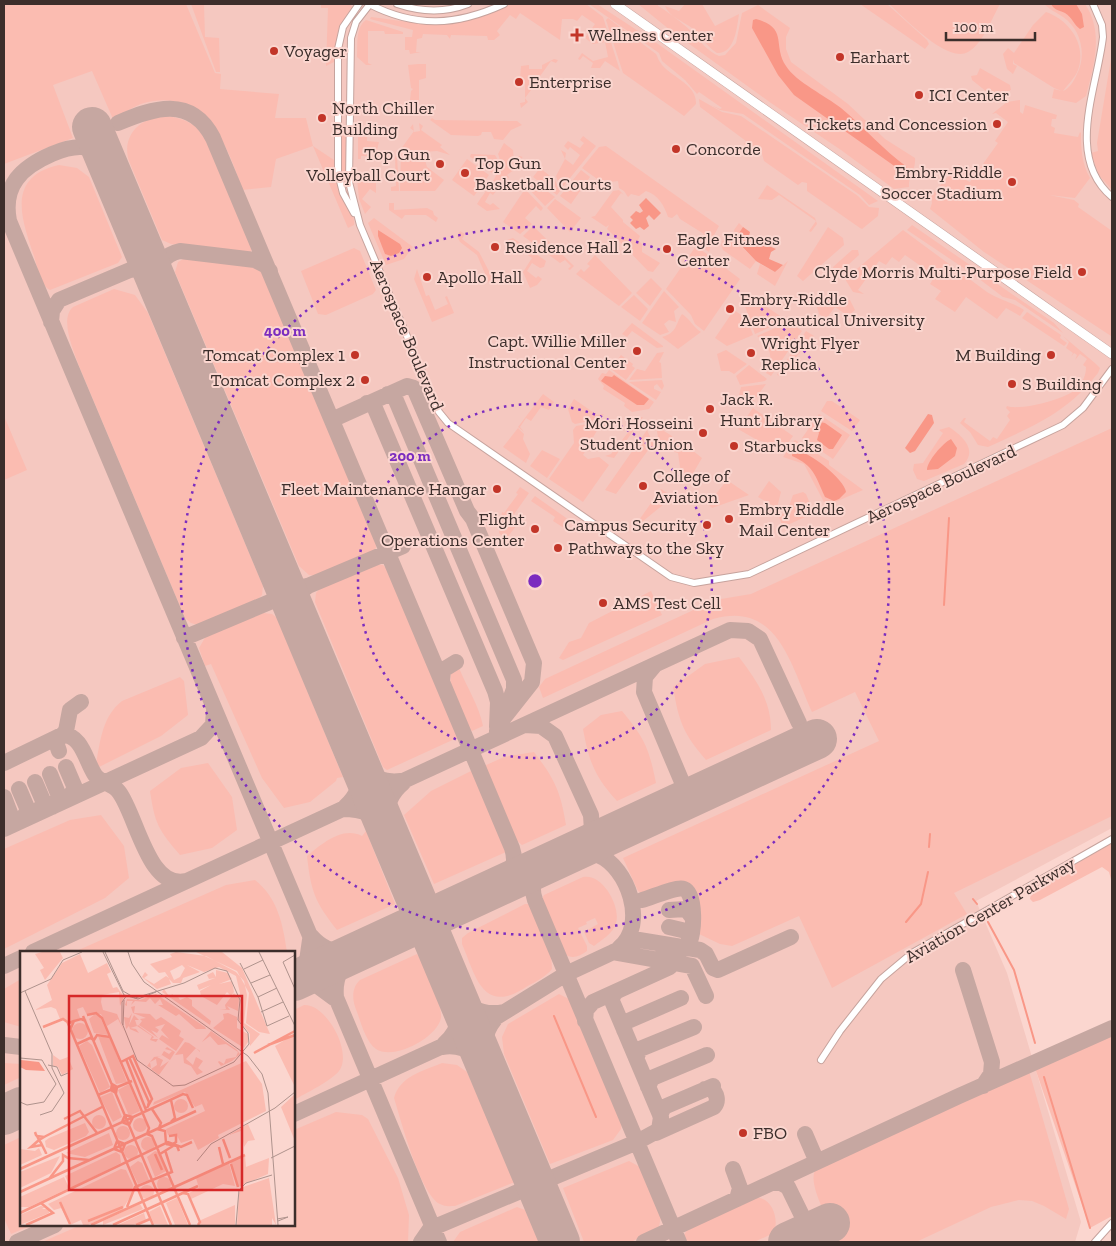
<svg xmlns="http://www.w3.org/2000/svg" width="1116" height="1246" viewBox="0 0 1116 1246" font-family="'Zilla Slab',serif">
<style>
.built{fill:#f5c8c0;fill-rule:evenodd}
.green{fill:#fbbcb1}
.water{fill:#f99787}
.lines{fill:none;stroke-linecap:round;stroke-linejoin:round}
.stream{stroke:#f99787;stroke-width:2}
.taxiway{stroke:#c6a7a1;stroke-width:16}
.runway{stroke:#c6a7a1;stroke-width:40}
.minor-casing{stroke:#c6a39d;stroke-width:8}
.major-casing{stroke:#c6a39d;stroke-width:10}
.minor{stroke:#fff;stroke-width:6}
.major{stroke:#fff;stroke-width:9}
.ring{fill:none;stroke:#7b2cbf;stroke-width:2.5;stroke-dasharray:2.5 5}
.poi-dot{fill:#c23528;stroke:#fbd6cf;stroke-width:2}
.labels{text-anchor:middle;stroke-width:4;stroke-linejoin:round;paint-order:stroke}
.poi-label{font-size:18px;fill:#3c2e2b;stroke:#fbd6cf;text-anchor:start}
.street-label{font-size:18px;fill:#3c2e2b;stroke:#fbd6cf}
.inset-river{fill:none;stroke:#f99787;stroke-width:2.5}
.inset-road{fill:none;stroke:#af938d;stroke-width:1}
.view{fill:#d62828;fill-opacity:0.15;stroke:#d62828;stroke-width:2.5}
.inset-edge{fill:none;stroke:#3c2e2b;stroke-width:2.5}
.centre{fill:#7b2cbf;stroke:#fbd6cf;stroke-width:2.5}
.ring-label{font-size:15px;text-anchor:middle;font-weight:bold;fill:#7b2cbf;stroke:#fbd6cf;stroke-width:4;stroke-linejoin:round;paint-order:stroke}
</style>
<rect width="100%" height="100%" fill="#fbd6cf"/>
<path class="built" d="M4,4H1112V828L976,901L1007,973L1081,1222L1075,1242H4ZM21,952H294V1225H21Z"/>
<path class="green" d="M4,4H186L215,73L221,74L220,89L279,94L275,118H306L313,146L334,160C335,172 336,184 341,196C345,205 356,215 354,225L348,228L313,146L276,159L271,187L242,190C229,145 203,87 144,103C134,106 123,114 113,119L92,71L53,85L73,138L4,164Z
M191,4H204L205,37L219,38L220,72H216Z
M321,4H350L353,8L338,30L334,62L326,66L328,8H321Z
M510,4H586L603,17L620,71L605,61L600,68H591L593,63L583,56L580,60L578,59L582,53L593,61L608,57L605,42L593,44L585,38L595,24L582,15L577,21L573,19H562L560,40L520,13L516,19L510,15L497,31L500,35L494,40H488L487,36L451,35L450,39L447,35L423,34L422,38L417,39L416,52H421L410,54L409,50H405V37H412L413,30L370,19L371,17C433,25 451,31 510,4Z
M589,4H597L658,44L878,201L869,205L860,195L743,114L720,110L711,105L720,109L722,108L699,92L697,94L685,80L662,61L659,53Z
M638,4H658V6C666,10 685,25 692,32C701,42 707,51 719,56L725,55L736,43L742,13L758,5L790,28L786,37V49L791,62L848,104L885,139L915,158C916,170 908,177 909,187L894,189L841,150L771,103L670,30Z
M685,4H702L715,26L739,14C737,27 735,54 717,53C706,46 701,36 692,28C683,21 669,17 665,6L679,11Z
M860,4H887L927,40L929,44L925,49Z
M889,4H1000C992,18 983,44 968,52C947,64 904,17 889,4Z
M1044,4H1085C1104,32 1094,65 1086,96L1076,103L1052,98L1054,89L1062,91L1054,88L1014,63L1013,59V64L1017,66L1013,74L1007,69L1003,54L1008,48L1014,53L1033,25L1046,12C1069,20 1087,44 1078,70C1075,78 1068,84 1063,91C1069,89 1074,81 1077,74C1087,55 1081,29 1063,17C1056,12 1050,10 1044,4Z
M608,18L656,54C658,57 658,60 660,62C669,77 697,83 696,104L684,116L623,73L606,20Z
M366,20L403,32V34H385L384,31H368V63L372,65H366L357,57C358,44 355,28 366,20Z
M1112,53V190L1099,175L1091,153L1098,151L1097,143Z
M554,59L558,60L556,63L551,61L535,83L539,86H534L525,98L528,102L521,108L520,103L525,102V80L520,79L521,66L529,65V69H542V65Z
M418,64H426V78L419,80V100H410L411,91L413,89L411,88L408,65Z
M980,68L1010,85L1011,90L992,96L972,80L971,76L977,75Z
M699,99L722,112L741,116L858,196L869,207L879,208L878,216L862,229L860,228L807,191V183L802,182L798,185L764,161L762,154L755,152L744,144L746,141L700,107Z
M1020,100V112L1023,114L1025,105L1057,115L1056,119H1052L1051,126L1055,128L1054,133L1078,137L1080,132L1081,133C1081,150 1082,164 1090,178L1075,198L1049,195L1074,200L1079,204L1078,207L1112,231L1111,336L984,252L930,209L932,203L931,196L959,164L964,167L958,176L970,182L998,143L995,141L1008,122L996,113L992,114L1007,102Z
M165,116C177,117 188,120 197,128C217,148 241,216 253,245L251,252L247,254L171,244L162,240L129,161C121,136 140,117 165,116Z
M432,118L435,120L517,121L522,125L511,130L503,140L494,139L491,132H482L481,135L478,136L451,135L430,120Z
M419,123L423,126L421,130L442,145L440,147L450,155L437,151L423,152L427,167L444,180L435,191H400L401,151L397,156L399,191H391V187L396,186L395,157L414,131L410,128L413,124L414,132L420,131Z
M346,132L347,134V191L341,168V133Z
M358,135H367V141L379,142L376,154L368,153V156H361V159H358Z
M583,136L596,146L561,189L556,176L565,159L561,150L566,153L565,159L573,165L580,155L570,147L568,150L564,146L568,141L580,148L584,143L580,140Z
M504,143L513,150L514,161L519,156L523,157L515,163L516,166L511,163L509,166L514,170L507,175L509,177L505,182L503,181L499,191L497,190L493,195L490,193L485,202L490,205L493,203L500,209L487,211L477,204C486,189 506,170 498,154Z
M606,146L719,226L713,237L709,252L697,244L704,234L680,219L677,214L672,218L668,217C664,205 658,195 646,191L639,196L631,194L628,197L624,191L619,188L618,181L610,182L611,189L582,168L599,147Z
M471,154L495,155L499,162L496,171L492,173L478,161L470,157Z
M467,159L478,167L474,172L478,167L489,175L474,196L452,180Z
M59,165L77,168L89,177L122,257L118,263L50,290C41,286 37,266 34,256C22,220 5,177 59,165Z
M540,168L555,180L560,191L557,195L533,177Z
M581,170L590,177L571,204L560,196Z
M357,179H376V193L370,189L362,199L371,207L365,214L359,199Z
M532,180L555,197L545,206L527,187Z
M767,185L815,218L817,224L811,232L809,231L816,221L779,195L772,200L758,199Z
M525,189L543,208L541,211L536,206L525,218L532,224L520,234L503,222Z
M619,190L624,195L621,193L611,207L623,220V222L640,236L638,240L642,244V252L660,263L653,272L648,271L625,247L628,243L624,246L607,229L609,225L606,227L591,217L595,216L613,191Z
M555,199L581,218L570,232L547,208Z
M389,203H394V210L427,208L433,211L434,215L438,218L436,222L426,215H405L402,219L389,210Z
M374,218L413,247L404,259L386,265L368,223Z
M739,223L743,227L735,240L756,261L750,269L723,250L721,245L723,240L732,239L735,235L734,230Z
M912,225L1054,323L1063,333L1015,300L1003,297L974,275L907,230Z
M533,226L574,266L570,270L568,269L571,266L565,260L560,263L523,236Z
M828,227L843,238L844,245L803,281L797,276Z
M903,230L987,292C999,300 1012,302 1024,310L1020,316L1006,308L997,319L966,297L955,312L935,299L941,291L930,284L935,276L905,255L899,262L892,257L886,265L879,261L858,290L864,294L853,292L845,279Z
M460,231L465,234L462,239L479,252L495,283H489L477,255L460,242L457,236Z
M513,238L546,261L544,267L540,268L532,263L527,271L536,278L538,276L542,279L537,285L530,288L523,272L532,258L507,240Z
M696,246L740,279L704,331L695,324L691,315L666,289Z
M354,248L360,251L376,290L373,294L326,315L318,314L301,271Z
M852,250H858L859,255L838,274H834L833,267Z
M595,255L632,293L619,306L576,274L581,269L584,272L590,266L587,264Z
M187,257L255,266L263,271L377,539L376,548L371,553L318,576L309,575L299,566L175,272L178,262Z
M788,261L775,286L757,274L760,264L775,272Z
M417,269L426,296L429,295L435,310L448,304L445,297L447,296L454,313L432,322L414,279Z
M651,278L662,289L650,306L636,293Z
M114,289L135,295L148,313L263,586L262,595L257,600L198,625L191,623L185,618L79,366C74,351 59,319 73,307Z
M664,291L679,307L674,311L676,322L669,320L664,324L669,332L660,335L642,323Z
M746,293L786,320L755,334L742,298Z
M634,295L648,309L640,321L621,307Z
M827,297L850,300L855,310L848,316L835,307L826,319L819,314L817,307Z
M734,310L747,319L753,335L727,346L715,338Z
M1027,312L1061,335L1060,338L1067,343L1064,346L1022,318Z
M682,314C690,319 693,327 701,332L678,349L662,337C677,333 675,325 682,314Z
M789,322L802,331L771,376L766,373C774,359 771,345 757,336Z
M632,323L663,346V347L657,348L632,331L627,337L622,334Z
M806,331L814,336L780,376L777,375Z
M1063,336L1096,364L1100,368L1098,373C1066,414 1033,426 988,447L978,445L970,432L960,423L964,418H966L964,422L990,441L993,437L997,439L1010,420L1007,416L1010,412L1006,408L1007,406C1020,411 1068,399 1077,388C1083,382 1086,375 1086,367L1083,365L1087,359L1080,354L1075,360L1077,355L1074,353L1071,357L1073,353L1066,348L1069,342Z
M726,350L747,364L734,374L729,371H721L717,354Z
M664,352L659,362L661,363L662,378L629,380L637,369L645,371L657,353Z
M621,355L633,364L632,366L635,368L626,380L611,369Z
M749,365L767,379L765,381L740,385L736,376Z
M609,370L654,402L649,409L632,412L624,406L625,403L603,389L604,386L598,379L602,373L606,374Z
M662,380L664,386L662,390L657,384L654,386V389L661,392L656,400L629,382Z
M766,384L752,403L739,395L741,387Z
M543,394L554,402L549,410L541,407L531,421L526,418L520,427L524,432L518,427Z
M574,399L597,415L604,414L599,419L575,424L572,422L568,409Z
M827,401H832L860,420L852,431L821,411Z
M753,408L793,436L785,447L757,440L738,429Z
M819,414L850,435L833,459L802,438Z
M4,416L27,470L4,480Z
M643,417L614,458L605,456L611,454L630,430L628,427L634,418Z
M600,422L606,426L599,427L583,455L588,459L599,457L609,465L583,502L549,479L574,443L573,430L576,426Z
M656,426L672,436L676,445L687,446L702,458L688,482L680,467L678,453L660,448Z
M949,427C961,435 978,449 964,464L924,481L917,479L913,470L914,464L923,463L943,433L939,430Z
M518,428L524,434L523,439L530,454L526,463L503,447Z
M1112,428V816L954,893L967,914L832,988L799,916L732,946L720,944L697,933C699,878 694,877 644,894L638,891L623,858L879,741L855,692L812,712C791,666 778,600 713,619L543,698L539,687L545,679L715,600L751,594Z
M647,430L656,449L654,452L649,449L616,494L605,490Z
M795,440L829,461V465L863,490L826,506L804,464L783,457Z
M542,450L560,459L547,478L530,466Z
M727,480L749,495L712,508L708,504Z
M769,481L781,492L777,508L758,497Z
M520,487L529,493L510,520L517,525L506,539L499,533L502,512L504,513L518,494L516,493Z
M661,489L670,495L669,500L632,530Z
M803,492L806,494L814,513L783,527L779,517L788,509L793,495Z
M535,496L569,520L564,528L553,521L555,517L531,501Z
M373,564L383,565L390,572L459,737L387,770L383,767L315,602L316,593L322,586Z
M651,591L662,615L563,660L559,658L569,642L581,638L589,623Z
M263,613L272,614L277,618L343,777L337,778L336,781L310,802L284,808L262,778L211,664L205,666L199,648L206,636Z
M739,657C756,680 771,700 771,730L706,760C683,733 679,722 673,687L705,664Z
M459,668C467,688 479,705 483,726L472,731L467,726L450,686L451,674Z
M180,677L184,681L188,715L161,736L95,769C100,745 101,717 122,701Z
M622,711C645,739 649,748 656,783L617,801C594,776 589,761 583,729L601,715Z
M534,752C554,778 561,792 566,825L522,845L515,839L484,766L504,757Z
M208,763L232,797L237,830L212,848L180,855C158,829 155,824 150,791L181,768Z
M471,771L475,773L506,846V852L434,884L404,815L431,791Z
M101,815L124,846L129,878L105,898L4,949V849L70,820Z
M366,831L395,904L337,930C315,902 311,892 307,856C322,844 342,826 362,836Z
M1112,843V883L1109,872L1102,867L1040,900L1033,902L1030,899L1032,889Z
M583,877C603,873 621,907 616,923C613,934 601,940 594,946L589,943L584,932L598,924L595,918L586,922L587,924L578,928L587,946V951C580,956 572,960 565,954C558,948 542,908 542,899L544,895Z
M255,880C278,898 283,925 287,952H74L226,885Z
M525,904H528L533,909L551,953L552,969C545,978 532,983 523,989C482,1014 475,974 462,944V938L468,933Z
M417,954C425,965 443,1006 441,1018C437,1038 393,1061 376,1049C366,1042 361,1023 357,1012C352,1001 351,988 360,980Z
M21,979V1027L4,1022V989Z
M559,994L571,1000L576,1011L622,1123L621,1129L613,1140L550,1164L504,1054L502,1037L508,1024Z
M304,1005C327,1004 353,1053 339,1071C331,1081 306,1093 294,1100V1010Z
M1112,1036V1216L1090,1228L1035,1068Z
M4,1063L21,1064V1077L4,1085Z
M442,1063L457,1065L467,1072L515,1182L455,1206C450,1206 445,1207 440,1204C420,1194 401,1120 394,1098C400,1076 423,1071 442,1063Z
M1029,1071L1069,1209L1066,1219L1044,1206L1032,1201L1019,1200L991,1207L916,1242H823L836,1236C829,1221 806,1182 816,1169Z
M336,1112L362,1115L368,1119L398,1178L409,1215L408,1242H42L81,1225H294V1130Z
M21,1137V1225H32L11,1234L4,1218V1145Z
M629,1161L640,1167L643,1172L661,1216L659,1227L631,1242H584L563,1188Z
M756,1197C773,1199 779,1219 774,1233L754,1242H685L684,1235L689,1227Z
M517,1207L525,1210L539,1242H453L460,1232Z"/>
<path class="water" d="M1051,4H1076L1082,14L1084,27L1080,29C1074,25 1072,17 1065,13C1059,10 1054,10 1051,4Z
M756,19C789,28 772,45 786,66C796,82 826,96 841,108C864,127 883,150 907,167V171L900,170L794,95L778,75L752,28L753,20Z
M646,198L661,213L654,220L649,215L646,218L649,226L644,230L640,227L636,229L630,223L633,220L630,217L636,211L640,213L643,211L639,205Z
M743,227L750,232L749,236L759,244L762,243L776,249L771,252L769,259L783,265L775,272L756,261L735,239Z
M378,230L400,244L402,248L399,253L391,256L385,254L378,236Z
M614,375L649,399L644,405H637L601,381L605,376L612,377Z
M928,414L932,415L934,423L915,451L910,453L905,448Z
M820,422L825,423L842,435L833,449H829L817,440L819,433L816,427Z
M951,439L957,448L955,456L938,469L927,470C927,461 943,443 951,439Z
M793,450C805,448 845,479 846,492L839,499L834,501L825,497C815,475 814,466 792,456Z"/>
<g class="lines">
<path class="stream" d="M944,605L949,518
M929,847L930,834
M973,899L977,904
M906,922L921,904L928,872
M988,922L1014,970L1035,1043
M554,1016L596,1117
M1044,1077L1090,1228"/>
<path class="taxiway" d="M118,123C153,108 191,95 213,138L512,848C517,863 512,876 501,885
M4,209L439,1242
M9,221C2,185 22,167 52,154C71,146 93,141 106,162
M158,284C157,267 162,255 180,251L255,260L265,265L270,271
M51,322L52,311L59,300L130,270C143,266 152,273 158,284
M388,394L395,398L514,680V689L508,705
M367,403L374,406L495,691L498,702L497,727
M334,423L336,418L407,386L414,388L467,511L473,519L534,663L532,682L502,720L497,731
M276,567L290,585L306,587
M299,621C296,606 294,595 308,586
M184,638L403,546
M655,665L645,677L644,692L682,782C681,799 671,803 659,812
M442,681L443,670L456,662
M525,725L541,726L555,736L591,815L592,831L581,848
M59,751L56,742L66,731L70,710L81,702
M4,763L62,735C82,734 86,762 95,775C100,783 113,783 119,792C137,816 148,890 186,881
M66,767L75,788L68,799
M360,767C373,778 384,783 401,781
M50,774L59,796L52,807
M35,782L44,803L36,814
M19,789L28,810L21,821
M4,797L12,818L5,828
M345,807C356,797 364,782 360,767
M343,809C360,809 380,814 387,831
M4,829L201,738L213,725L214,710
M388,832C384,813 387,796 403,783
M564,856C575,853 586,851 598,855C628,867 648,925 619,948
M551,862C536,871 529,883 535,900L679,1242
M642,900C651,898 676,886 684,889C696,893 695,936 688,945C683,951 664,959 656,959
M669,910L686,909L693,918
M669,927L686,931L690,938L689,945
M311,936C323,950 340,955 358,951
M33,952L730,630L748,631L760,639L799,723
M613,952L692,966L706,996
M4,966L21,958
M963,970L992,1062L991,1074L983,1086
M294,979L307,961L310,940
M294,982L315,984L334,998
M456,991C467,1008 484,1016 504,1012
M336,997C334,977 342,963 357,951
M585,1021L586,1010L593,1002L670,967
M624,1030L625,1024L628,1021L681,998
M444,1044C463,1028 461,1009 454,987
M4,1045L21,1047
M442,1047C467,1043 482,1057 491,1078
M636,1058L640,1049L694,1027
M489,1068C483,1049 482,1035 495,1019
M648,1087L652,1078L707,1055
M294,1114L469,1034L566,974L639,940L700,950L706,954L713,968L718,970L791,937
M660,1115L664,1107L713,1086
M656,1133L714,1107C719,1101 717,1093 711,1089H705
M805,1134L817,1162
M733,1169L740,1188L737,1199
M772,1183H781L788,1187L810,1232
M17,1242L55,1225
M421,1242L430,1229L637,1142L659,1130L661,1117L612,1001L613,995L616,992
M644,1242L959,1096L1112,1028"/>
<path class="runway" d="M92,127L560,1242
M294,981L817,739
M4,1115L21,1107
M788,1242L830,1223"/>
<g class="minor-casing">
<path id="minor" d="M369,4C416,28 456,26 504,4
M370,4L356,22L351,38L349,182L360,225L439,412L448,423L671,577L694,583L749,574L1063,425L1083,408L1112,369
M397,4C421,12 445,13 468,4
M1093,4L1102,25L1103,37C1097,89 1065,157 1112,197
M354,213L343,193L338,173V49L343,27L359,4
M821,1060L840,1031L881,979L912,953L1112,839
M1095,1242L1112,1223"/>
</g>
<g class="major-casing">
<path id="major" d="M615,4L1112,354"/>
</g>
<use href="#minor" class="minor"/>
<use href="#major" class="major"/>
</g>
<g class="ring">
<circle cx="535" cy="581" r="177"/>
<circle cx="535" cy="581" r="354"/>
</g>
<g class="poi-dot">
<path d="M574.5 27.5h5v5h5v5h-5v5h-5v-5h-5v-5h5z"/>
<circle cx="274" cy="51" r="5"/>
<circle cx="840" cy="57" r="5"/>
<circle cx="519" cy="82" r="5"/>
<circle cx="919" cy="95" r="5"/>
<circle cx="322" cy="118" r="5"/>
<circle cx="997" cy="124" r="5"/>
<circle cx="676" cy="149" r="5"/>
<circle cx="440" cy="164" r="5"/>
<circle cx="465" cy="173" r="5"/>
<circle cx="1012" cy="182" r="5"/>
<circle cx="495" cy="247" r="5"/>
<circle cx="667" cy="249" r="5"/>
<circle cx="1082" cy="272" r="5"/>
<circle cx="427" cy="277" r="5"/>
<circle cx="730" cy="309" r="5"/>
<circle cx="637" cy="351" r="5"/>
<circle cx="751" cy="353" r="5"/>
<circle cx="355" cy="355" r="5"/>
<circle cx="1051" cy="355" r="5"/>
<circle cx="365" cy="380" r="5"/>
<circle cx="1012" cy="384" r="5"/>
<circle cx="710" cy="409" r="5"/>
<circle cx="703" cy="433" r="5"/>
<circle cx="734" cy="446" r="5"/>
<circle cx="643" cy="486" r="5"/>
<circle cx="497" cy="489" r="5"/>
<circle cx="729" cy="519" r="5"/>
<circle cx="707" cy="525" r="5"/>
<circle cx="535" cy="529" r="5"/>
<circle cx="558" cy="548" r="5"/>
<circle cx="603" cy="603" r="5"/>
<circle cx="743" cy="1133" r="5"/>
</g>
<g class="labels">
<g class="poi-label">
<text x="588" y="41">Wellness Center</text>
<text x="284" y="57">Voyager</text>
<text x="850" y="63">Earhart</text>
<text x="529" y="88">Enterprise</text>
<text x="929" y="101">ICI Center</text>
<text x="332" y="114">North Chiller<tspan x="332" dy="21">Building</tspan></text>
<text x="987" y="130" text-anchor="end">Tickets and Concession</text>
<text x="686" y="155">Concorde</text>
<text x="430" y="160" text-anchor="end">Top Gun<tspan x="430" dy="21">Volleyball Court</tspan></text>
<text x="475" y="169">Top Gun<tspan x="475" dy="21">Basketball Courts</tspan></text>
<text x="1002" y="178" text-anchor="end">Embry-Riddle<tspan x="1002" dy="21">Soccer Stadium</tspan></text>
<text x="677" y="245">Eagle Fitness<tspan x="677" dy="21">Center</tspan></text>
<text x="505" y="253">Residence Hall 2</text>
<text x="1072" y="278" text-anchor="end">Clyde Morris Multi-Purpose Field</text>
<text x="437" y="283">Apollo Hall</text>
<text x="740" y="305">Embry-Riddle<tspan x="740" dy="21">Aeronautical University</tspan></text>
<text x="627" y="347" text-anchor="end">Capt. Willie Miller<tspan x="627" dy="21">Instructional Center</tspan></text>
<text x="761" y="349">Wright Flyer<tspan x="761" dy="21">Replica</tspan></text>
<text x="345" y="361" text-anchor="end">Tomcat Complex 1</text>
<text x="1041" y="361" text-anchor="end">M Building</text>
<text x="355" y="386" text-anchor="end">Tomcat Complex 2</text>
<text x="1022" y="390">S Building</text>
<text x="720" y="405">Jack R.<tspan x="720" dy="21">Hunt Library</tspan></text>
<text x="693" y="429" text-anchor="end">Mori Hosseini<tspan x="693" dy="21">Student Union</tspan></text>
<text x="744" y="452">Starbucks</text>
<text x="653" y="482">College of<tspan x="653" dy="21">Aviation</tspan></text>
<text x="487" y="495" text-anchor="end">Fleet Maintenance Hangar</text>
<text x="739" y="515">Embry Riddle<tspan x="739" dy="21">Mail Center</tspan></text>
<text x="525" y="525" text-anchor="end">Flight<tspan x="525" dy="21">Operations Center</tspan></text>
<text x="697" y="531" text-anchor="end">Campus Security</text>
<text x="568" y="554">Pathways to the Sky</text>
<text x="613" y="609">AMS Test Cell</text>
<text x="753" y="1139">FBO</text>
</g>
<g class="street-label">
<text transform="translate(407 335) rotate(67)" y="6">Aerospace Boulevard</text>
<text transform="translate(941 484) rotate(-25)" y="6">Aerospace Boulevard</text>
<text transform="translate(990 910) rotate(-30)" y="6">Aviation Center Parkway</text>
</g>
</g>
<g transform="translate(20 951)">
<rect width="275" height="275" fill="#fbd6cf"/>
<path d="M22,1H40L43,7L25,29L20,19L24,17L15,3ZM156,1L186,5L216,21L224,30L227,44L224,72L240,83L230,95V83L219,69L222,51L216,25L199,16L184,21L167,14L180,21L163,27L161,32H153L149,28L151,33L137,38L122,26L125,21L128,24L124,27L134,33L146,25L149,27L145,21L139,22L130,13L152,6L150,3ZM162,14L165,17L160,26L154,29L150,20ZM176,1H202L222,17L250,83L239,81L226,72L229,42L217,20ZM60,3L68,22L87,12L91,21L87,23L93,37L97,36L104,46L100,55L99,41L82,44L81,51L83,59L97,63L104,80L98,68L87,75L81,63L67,64L63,56L57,58L60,67L50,71L40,68L36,58L31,56L15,59L32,49L27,34L42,12ZM196,19L208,22L212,28L199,33L212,30L214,41L211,45L207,41L197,54L181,45L180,40L191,34L179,39L177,34L195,27L189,28L187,24L193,21L196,26ZM144,38L149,45L153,43L152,46L157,44L160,49L167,46L172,49V55L191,70L190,74L142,41ZM214,42L219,48L218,60L207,55L210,59L200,58H206L205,54ZM136,43L185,76L186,78H176L159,63L156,65L138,54H143L140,48L135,53L130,47L126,51L115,50L111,54L113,50H107V55L105,54L107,48L120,49ZM115,55L114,62L130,63L136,69L141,66L161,80L159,85L164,88L156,100L139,88L142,84L149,88L141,79L145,73L135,76L139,79L137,82L131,79L138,87L119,74L122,70L120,68L126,67L113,62L111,56ZM112,62L109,74L114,64L119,69H115L117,75L118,74L134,86L132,88H138L136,91L130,89L132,85L117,75L110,77L116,78L119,82L112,79L110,78L109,75L106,78L104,66L109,67ZM208,62L217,66V77L228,83V91L224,97L193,77L204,68L203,63ZM75,63L80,66L88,84L74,82L69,68ZM52 80a8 8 0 1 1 16 0a8 8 0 1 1-16 0ZM191,80L217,99L220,103L218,105L212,110L201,115L198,111L199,110L204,113L206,108L216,106L218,101L206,93L198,94L190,85L182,91ZM275,83V136L255,95ZM78,85L90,87L107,131L96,133ZM67,90L72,94L90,136L80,142L59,95ZM165,91L169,92L180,100V101L176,97L166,108L173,114L176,106L183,110L178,117L183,121L177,124L171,115L164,112L163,103L155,104ZM147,96L155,101L150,109L142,104L141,105L137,106L143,109L140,116L149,110L139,124L131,118L137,114L136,108L130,111L131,117L127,115L134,106L141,105L144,100L149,103L152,100L145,98ZM33,104L40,109L48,106L53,118L42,124L38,116L33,115ZM226,110L242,133L246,160L198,184L199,187L178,199L173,188L161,192L156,183L148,184L146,178L185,160L182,153L175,156L165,141L133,154L134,151ZM109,133L120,160L109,165L98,139ZM92,141L102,166L93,171L80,146ZM275,143V190L261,156ZM154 155a7 7 0 1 1 14 0a7 7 0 1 1-14 0ZM72 171a7 7 0 1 1 14 0a7 7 0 1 1-14 0ZM113 174a7 7 0 1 1 14 0a7 7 0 1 1-14 0ZM65,172L69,181L66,185L34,199L26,196L25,190L29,187ZM228,173L235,189L228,190L224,196L221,180L209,184ZM96 182a7 7 0 1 1 14 0a7 7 0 1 1-14 0ZM89,182L93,194L65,206L46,202ZM121 193a7 7 0 1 1 14 0a7 7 0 1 1-14 0ZM104 201a7 7 0 1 1 14 0a7 7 0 1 1-14 0ZM19,197L22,204L0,214V198L15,200ZM135,200L138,201L146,220L135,226L127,206ZM96,201L100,204L101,212L51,237L45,225ZM40,205L31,222L0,237V221ZM225,205L226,216L249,207L248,223L218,236L210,211ZM118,210L122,212L129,229L118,233L110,216ZM209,212L215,235L203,233L171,248L169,242L179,237L176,227ZM101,218L106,219L113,234L112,243L102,259L68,274H63L61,269L50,274L41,257L34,259L28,253ZM44,226L49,237L9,256H1L0,246ZM137 233a7 7 0 1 1 14 0a7 7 0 1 1-14 0ZM249,227L256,274L252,267V274H217L219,242L223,236ZM120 241a7 7 0 1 1 14 0a7 7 0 1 1-14 0ZM157,247L168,274H155L146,252ZM120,253L123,258L83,274V270ZM215,254V274H180L181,269ZM21,255L25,256L22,258H29V262L0,274V264ZM140,255L148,274L134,273L129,261ZM124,262L126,269L114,274H98Z" fill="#fbbcb1" fill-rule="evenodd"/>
<path d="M1,109L19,111L25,120L6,119L0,116Z" fill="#f99787"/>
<path class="inset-river" d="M67,64L76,62L82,67L129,177L127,183L132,185L170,274M63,65L151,274M47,70L133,274M23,76L43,68L49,72L54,70M50,79L54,70L61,68L66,70M57,93L70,87L74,89L77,84L90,86M248,94L275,84M234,102L275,80M109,106L129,151L128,155M106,108L126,159M101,111L113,105L132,148L127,157M92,133L97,136L96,142L91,139ZM78,144L112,130M151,149L155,167L151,171M132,158L141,172L139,177M105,164L113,166L109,174L102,171ZM44,168L60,160L77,182M137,178L145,180L146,192M15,181L16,184L17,185L19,189L24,186L17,185M149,185L156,184V191L151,194M24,186L82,156M203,188L210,207M97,190L105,193L102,201L94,198ZM146,193L157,195L159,200M22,194L11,196L19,189L21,192L26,202V203M199,196L203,213M135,203L142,219M140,203L153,195M211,213L218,236M0,218L163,143L167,144L173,157M29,228L43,210V204L48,207L69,209M0,241L176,160M163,242L168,243L180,271L178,274M40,251L50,273M107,256L115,236L152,221L145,199M0,262L148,191L161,196L172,191M68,270L103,256M6,274L33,262L21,252M71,274L225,204M93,274L178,235M116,274L130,268"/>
<path class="inset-road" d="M83,1L104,44L118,48L136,41M85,1L103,40L115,47L164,32L195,17L207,20L220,49L218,69L228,82L229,93L214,111L165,134L153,135L117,109L102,72V51L107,44M108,1L112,13L124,31L228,105L242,123L248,142L258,274M239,1L275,75M275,4L263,11L275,38M220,12L238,46L247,75L269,65M224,18L243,9M231,32L250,24M5,40L32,103V117L44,142L32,160L20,164M0,42L31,28L43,9L62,1M238,46L257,37M241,61L263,51M103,74L104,49M0,107L22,109L36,133L24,151L7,154L0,151M28,114L37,116L41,125L48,122M251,207L275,195M177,210L191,193L255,157L275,141M257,268L268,266L258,270M216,274L219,239L226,232L252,224"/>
<path class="view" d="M49,45H222V239H49Z"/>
<rect width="275" height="275" class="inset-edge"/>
</g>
<circle cx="535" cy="581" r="8" class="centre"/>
<g class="ring-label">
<text x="285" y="336">400 m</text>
<text x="410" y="461">200 m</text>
</g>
<rect width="1116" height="1246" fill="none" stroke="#3c2e2b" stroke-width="10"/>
<path d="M946 32v8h89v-8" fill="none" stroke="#3c2e2b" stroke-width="2.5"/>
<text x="954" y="32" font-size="15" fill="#3c2e2b" stroke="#fbd6cf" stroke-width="4" paint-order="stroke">100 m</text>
</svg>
